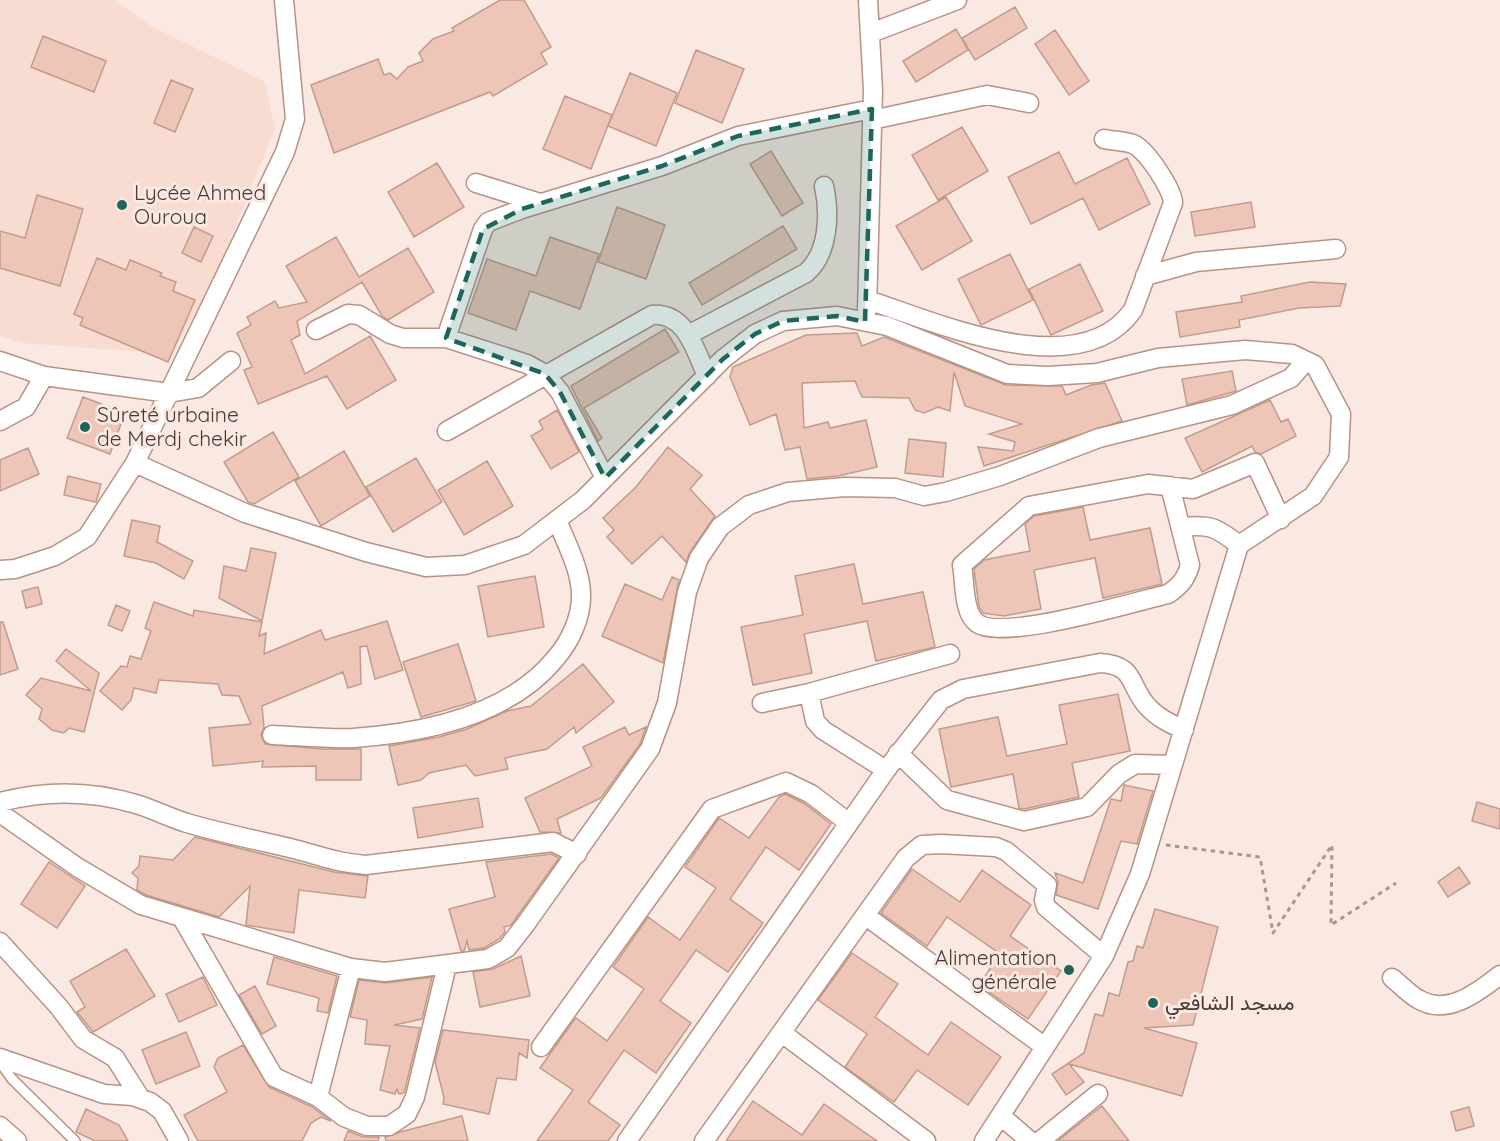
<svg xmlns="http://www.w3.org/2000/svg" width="1500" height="1141" viewBox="0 0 1500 1141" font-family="Quicksand,Vazirmatn,sans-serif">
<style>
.built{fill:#f9dcd1}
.building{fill:#eec6b7;stroke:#c19b8d;stroke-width:1.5}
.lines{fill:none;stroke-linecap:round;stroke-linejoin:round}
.service-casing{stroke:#b89284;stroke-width:12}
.minor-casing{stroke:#b89284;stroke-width:21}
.path{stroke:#a79791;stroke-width:3;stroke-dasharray:4.5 4.5;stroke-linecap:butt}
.service{stroke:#fff;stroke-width:9}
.minor{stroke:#fff;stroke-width:18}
.marked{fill:#1e655a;fill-opacity:0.2;stroke:#1e655a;stroke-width:4.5;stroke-dasharray:12 8;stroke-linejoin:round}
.poi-dot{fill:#1e655a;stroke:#fae9e3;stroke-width:2}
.labels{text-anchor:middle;stroke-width:6;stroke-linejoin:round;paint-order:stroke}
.poi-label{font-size:21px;fill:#493933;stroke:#fae9e3;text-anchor:start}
</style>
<rect width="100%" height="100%" fill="#fae9e3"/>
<path class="built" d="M0,0H115L151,26L265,82L275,129L214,280L172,354L22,343L0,336Z"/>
<path class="building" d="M500,0H524L551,47L541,53L547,64L493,96L490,92L334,153L311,85L378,59L384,75L390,73L397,79L408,67L423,61L419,53L433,39L454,31L452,28Z
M1015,7L1027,28L975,60L962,38Z
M956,29L968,50L916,82L903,61Z
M1055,30L1089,81L1069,95L1035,44Z
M43,36L106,61L94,92L31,67Z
M696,50L744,69L722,123L675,103Z
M630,73L677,93L656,146L608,126Z
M171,80L193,89L175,132L154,123Z
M565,96L612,115L591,169L543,149Z
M962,127L988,171L938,200L912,155Z
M771,151L803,203L782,216L750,164Z
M1059,152L1075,184L1127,158L1150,204L1099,230L1083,198L1031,224L1008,177Z
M437,163L464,207L414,237L388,192Z
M37,195L83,209L60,286L0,268V231L25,238Z
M946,197L972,241L922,270L896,226Z
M1251,202L1255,227L1195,236L1191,212Z
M617,207L665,225L646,279L598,262Z
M783,226L797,249L702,305L689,283Z
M194,227L213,236L201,262L182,253Z
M336,237L359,277L408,248L434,292L388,320L382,316L362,282L297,321L300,335L291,340L305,374L370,336L396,380L347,409L327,376L258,404L244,370L252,367L237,333L251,325L247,317L275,301L279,308L307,302L286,266Z
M550,237L599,254L580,309L530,291L516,330L468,313L487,259L536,276Z
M1010,254L1033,300L981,325L958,279Z
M97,258L126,270L130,260L162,273L160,276L176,282L173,291L195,300L168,362L80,325L83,318L74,314Z
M1080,264L1103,311L1051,335L1029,289Z
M1310,282L1346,284L1340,306L1299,308L1239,320L1240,327L1180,337L1176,312L1242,302L1241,296Z
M665,329L679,352L584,408L602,438L598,441L571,386Z
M857,333L862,346L884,337L1006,385L1062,386L1066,395L1091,385L1105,383L1122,421L984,466L978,447L1013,451L1015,442L989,434L1022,424L965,406L954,372L950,411L938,407L924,413L915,410L909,398L862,397L855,381L802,383L804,428L828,422L830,428L866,420L877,467L838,476L807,479L800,447L785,450L776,414L750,425L730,377L733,367L806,335Z
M1232,371L1236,391L1187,405L1182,379Z
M83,397L125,413L110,454L67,438Z
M1270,400L1281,422L1288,419L1296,436L1261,454L1255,452L1252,446L1202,472L1185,438Z
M557,410L579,452L551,469L531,436L543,429L539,421Z
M273,432L299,477L254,504L248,502L224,462Z
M909,439L946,443L943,477L905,473Z
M668,447L702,475L690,489L715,516L690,552L686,562L662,536L632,564L607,537L614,530L603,518L635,488Z
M28,448L39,474L0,491V460Z
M344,451L370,496L321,526L295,481Z
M416,458L442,502L393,532L366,487Z
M487,461L513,506L464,535L438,490Z
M68,476L101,484L96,502L64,495Z
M1083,507L1090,540L1150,528L1162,584L1103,598L1095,558L1034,570L1041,609L1004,616L983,613L979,607L974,569L984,560L1030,551L1025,524L1034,516Z
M132,520L160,526L157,542L193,561L184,579L156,563L124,556Z
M251,548L276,553L262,621L219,598L224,566L246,571Z
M854,564L863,604L923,592L935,647L876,661L867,621L804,634L812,673L753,685L741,627L803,615L795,576Z
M535,576L544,627L488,637L478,586Z
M672,577L679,580L663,663L602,636L625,584L662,600Z
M38,587L42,604L26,608L22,591Z
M154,602L193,616L194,610L262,622L259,636L266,633L264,654L321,630L325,640L387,621L403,670L375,679L367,646L360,647L361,684L348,688L343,672L262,706L264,728L261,735L265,744L322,749H361V780H316V766L262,767L263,761L213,766L209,728L251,724L239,696L222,695L218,684L159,680L156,693L134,688L131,700L122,710L100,691L121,666L127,667L130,656L141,659L151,631L145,628Z
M116,605L130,611L122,631L108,625Z
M0,622H3L18,669L0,675Z
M458,644L476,701L421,717L403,662Z
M66,649L99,673L84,732L69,728L64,733L52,730L39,719L42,709L26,695L41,678L91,691L56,661Z
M583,664L614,702L576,733L574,727L547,749L505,758L508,769L475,776L466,765L429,773L421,780L398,785L389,746L439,737L467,729L507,711L531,706Z
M1118,694L1130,751L1072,763L1079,797L1024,809L1019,808L1013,774L951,787L939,729L998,717L1007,756L1067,744L1059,705Z
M625,727L629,735L646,727L640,744L601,798L557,819L561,833L540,832L525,798L592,766L583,747Z
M1124,785L1153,791L1137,844L1121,841L1098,909L1056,895L1058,882L1055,873L1083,883L1111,799L1121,801Z
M785,794L805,804L831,824L799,870L766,847L730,899L763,923L728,972L696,950L660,1001L691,1023L656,1073L624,1050L588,1102L620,1125L608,1141H537L573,1090L540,1068L572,1023L576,1018L607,1041L644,989L613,967L648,917L680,940L716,888L685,867L719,818L749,838L779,797Z
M478,798L483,827L418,838L413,808Z
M1477,802L1500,809V829L1472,821Z
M195,837L334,872L368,876L365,898L299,890L294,933L246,925L250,886L219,917L146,895L137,890L138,878L132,873L139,866L140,856L173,860Z
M551,854L559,858L511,925L504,927L505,932L499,939L484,948L469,950L467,941L464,951H461L449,909L495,897L486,862Z
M49,862L85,886L57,928L21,904Z
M1459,867L1470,883L1448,897L1438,882Z
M912,869L960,902L982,870L1031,905L1010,936L1061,971L1028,1019L979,985L1000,954L947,917L927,946L881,913Z
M1155,909L1218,927L1193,1025L1144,1028L1197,1043L1182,1096L1069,1064L1084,1082L1066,1095L1052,1074L1084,1053L1095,1014L1103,1016L1109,993L1119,996L1128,962L1133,961L1137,946L1143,948Z
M126,949L155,996L93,1032L77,1012L85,1007L70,981Z
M852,953L898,984L875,1017L928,1055L951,1022L1001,1057L968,1105L917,1070L894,1102L845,1067L867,1034L818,1000Z
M521,956L530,996L480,1007L473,972L493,969Z
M274,957L337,976L328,1013L317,1011L319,998L267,984Z
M203,977L217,1005L179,1022L166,994Z
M432,977L422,1019L394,1025L420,1028L404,1093L399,1094L397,1089L395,1094L380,1090L390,1046L365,1044L367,1020L350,1017L359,980L386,983Z
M255,986L276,1026L262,1034L239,995Z
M443,1030L529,1040L527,1058L519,1053L516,1080L497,1078L489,1114L443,1104L444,1098L435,1062Z
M186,1032L200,1066L156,1084L142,1050Z
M243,1045L269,1087L312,1107L331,1121L321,1117L311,1123L302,1141H198L184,1115L227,1092L214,1067L218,1058Z
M753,1101L802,1135L824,1104L877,1141H726Z
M1102,1106L1129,1141H1058L1074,1128Z
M1469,1107L1474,1126L1456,1131L1451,1112Z
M86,1109L119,1125L128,1141H95L76,1132Z
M462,1116L468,1141H386L385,1137L400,1132Z
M348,1131L363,1137H379L378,1141H344Z"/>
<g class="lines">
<g class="service-casing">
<path id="service" d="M0,1062L12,1079L75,1141"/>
</g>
<g class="minor-casing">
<path id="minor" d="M871,33L957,0
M872,120L987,95L1029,103
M476,183L540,203
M1145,276L1196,262L1336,249
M868,300C937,323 1080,386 1133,310L1173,203C1173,190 1146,149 1133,144C1125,141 1113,141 1104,139
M867,310L873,90L868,0
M316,330L348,314L359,315L390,334L403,338H446L527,364L545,374L560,392L605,478
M688,335L806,273C829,253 830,214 824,186
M446,338L483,229L488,222L522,209L662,166L738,136L872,109
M0,361L44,376L169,393L198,388L231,361
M0,421L26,407L44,376
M447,431L652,315C686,312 695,350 707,376
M135,463L245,513L366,552L426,567L465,565L524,545L583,500L723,359L755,334L783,321L837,316L887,326L1007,374L1048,376L1097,373L1158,358L1245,350L1292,354L1315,365L1341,414L1339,457L1313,496L1239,545L1140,874L1104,956L984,1141
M1170,486L1190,565C1186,579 1180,586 1168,594C1134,602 1001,642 977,623C963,613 965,581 962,565L1029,506L1148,484L1193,489L1255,463L1281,519
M1181,527C1210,524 1216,527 1239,545
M0,570L15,569L55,556L87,537L135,463L285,152L295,119L284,0
M809,693L815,721L823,730L886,770
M762,703L809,693L950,654
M272,735C298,736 327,739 353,738C425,733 508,716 555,659C570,642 582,617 581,593C580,568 566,543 557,520
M898,753L947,800L1024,821L1087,807L1119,774L1135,764L1173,765
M0,802C46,790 90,790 136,804C153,809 170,818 187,823C221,833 256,840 290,848C318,855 337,863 366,865L553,842L577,854
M0,813L77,867L141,905L351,968L385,972L488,959L507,948L525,925L650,749L667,703L687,592L699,558L720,527L749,505L788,492L845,487L895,488L924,496L946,492L1000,476L1099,438L1232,405L1291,378L1306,361
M866,916L1045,1047
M182,918L274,1077L318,1097L344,1117L367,1126H389L407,1114L415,1097L447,965
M0,942L59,1007L83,1039L115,1058L141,1099
M1392,978C1401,985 1409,994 1418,999C1447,1017 1478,992 1500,975
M782,1033L926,1141
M541,1047L712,809L786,782L811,794L849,823
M0,1058L104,1094L133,1096L150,1102L162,1111L179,1141
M318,1097L351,968
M1001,1116L1030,1141
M0,1126L17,1141
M627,1141L886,770L941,700L963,689L1100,663C1137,665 1128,686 1148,707C1158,718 1171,724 1184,730
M704,1141L906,858L922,845L941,844L996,847L1006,851L1047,885L1044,900L1046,907L1104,956
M1040,1141L1098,1094"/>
</g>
<path class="path" d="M1166,845L1260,857L1273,933L1332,845L1331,925L1396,883"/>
<use href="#service" class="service"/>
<use href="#minor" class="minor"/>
</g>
<path class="marked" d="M872,109L865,322L837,316L783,321L755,334L723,359L605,478L560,392L545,374L446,338L483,229L522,209L662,166L738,136Z"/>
<g class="poi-dot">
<circle cx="122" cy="205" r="6"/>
<circle cx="85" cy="427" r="6"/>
<circle cx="1069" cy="970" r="6"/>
<circle cx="1153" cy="1003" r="6"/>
</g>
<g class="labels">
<g class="poi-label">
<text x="134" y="200">Lycée Ahmed<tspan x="134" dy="24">Ouroua</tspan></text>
<text x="97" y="422">Sûreté urbaine<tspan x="97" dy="24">de Merdj chekir</tspan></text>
<text x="1057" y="965" text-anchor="end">Alimentation<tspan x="1057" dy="24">générale</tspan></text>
<text x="1165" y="1010">مسجد الشافعي</text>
</g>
</g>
</svg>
